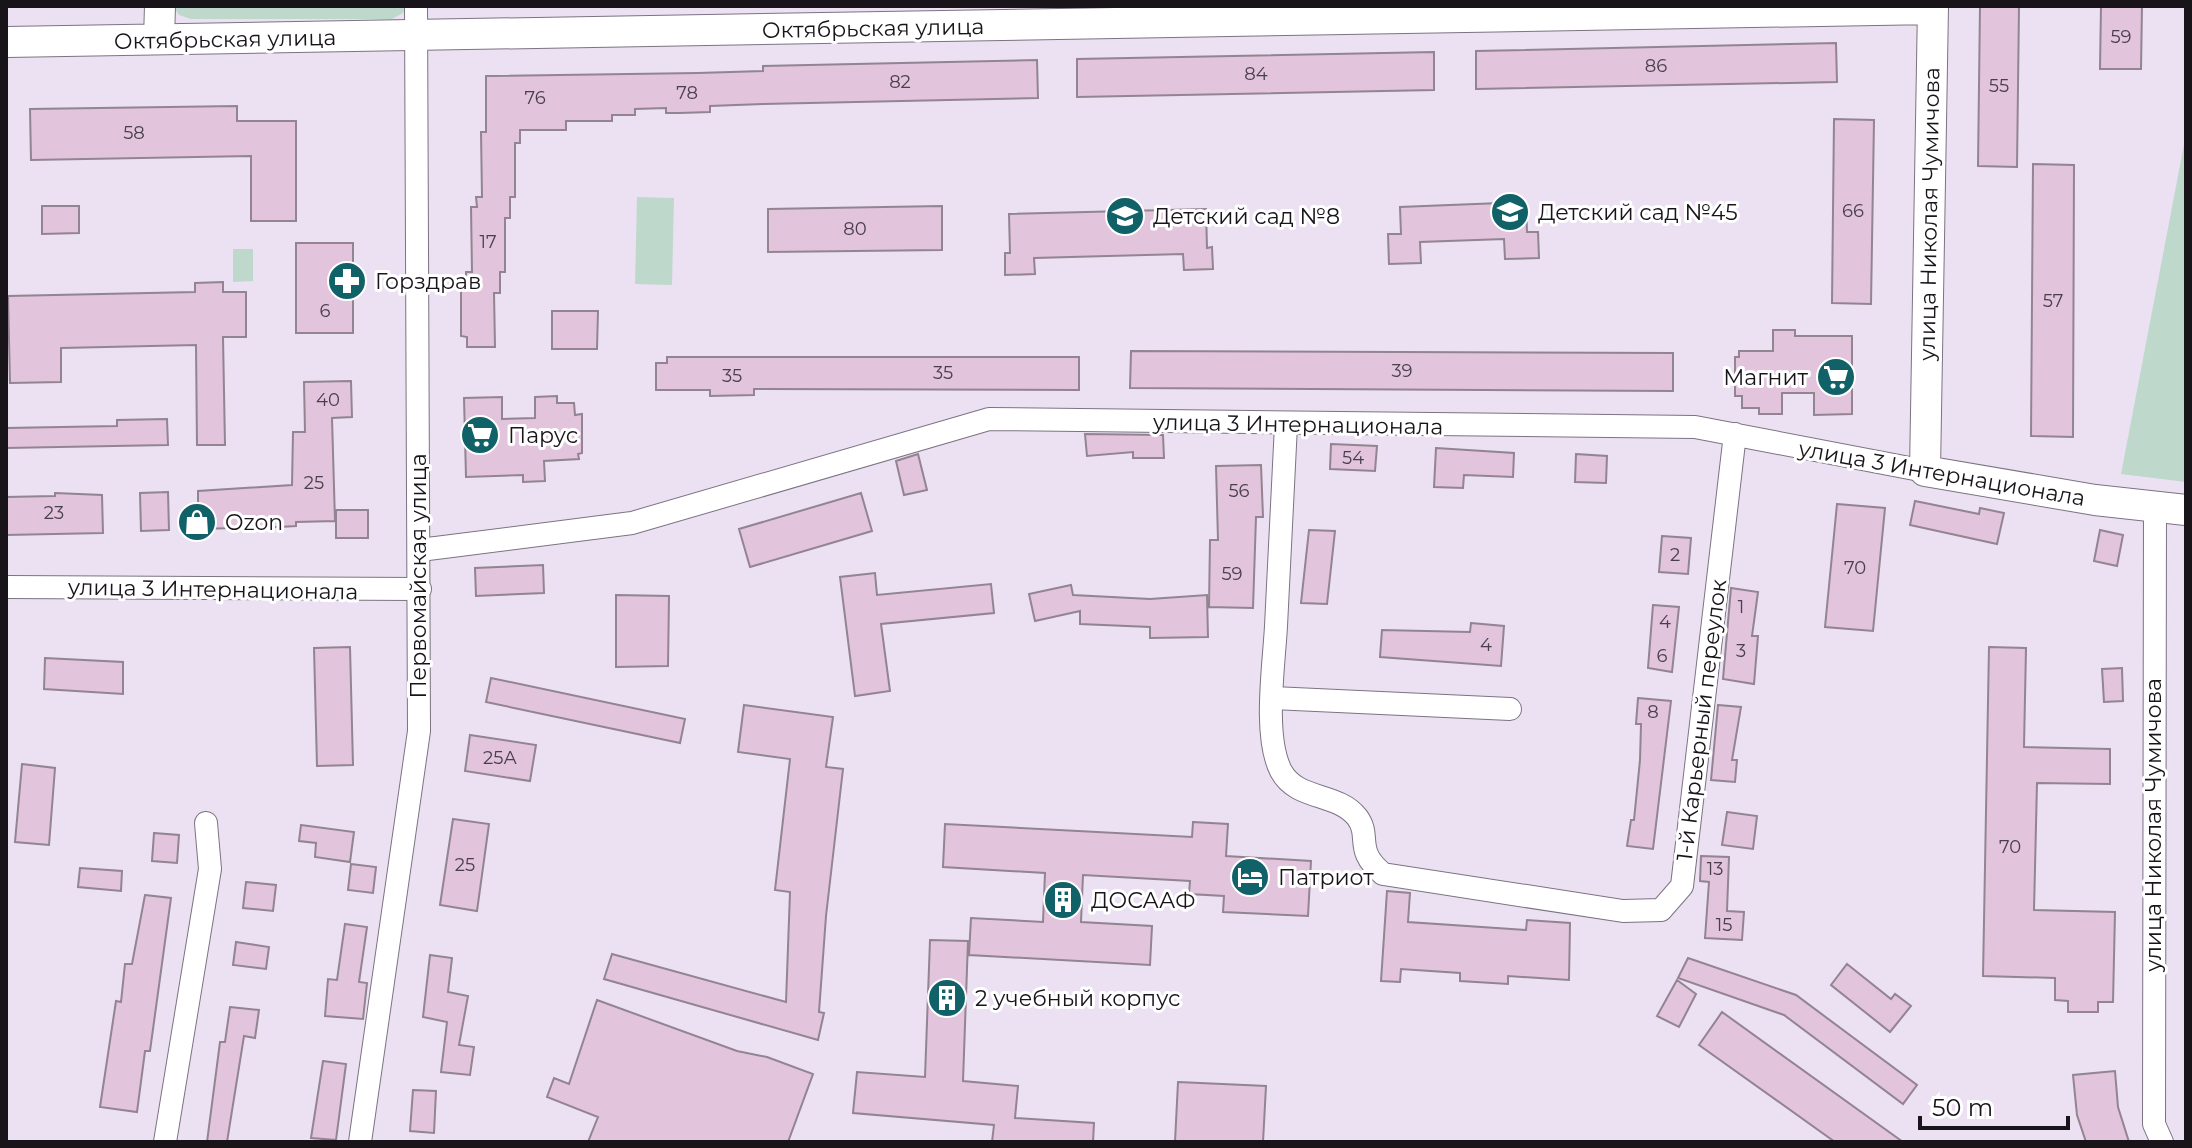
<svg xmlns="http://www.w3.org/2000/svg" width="2192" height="1148" viewBox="0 0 2192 1148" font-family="Montserrat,sans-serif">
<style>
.green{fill:#bed9cb}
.building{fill:#e2c4dd;stroke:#928490;stroke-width:2}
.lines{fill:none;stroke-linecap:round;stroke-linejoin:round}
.street-casing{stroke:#7c7382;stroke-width:24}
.secondary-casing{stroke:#7c7382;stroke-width:32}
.street{stroke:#fff;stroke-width:22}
.secondary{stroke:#fff;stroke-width:30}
.labels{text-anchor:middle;stroke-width:6;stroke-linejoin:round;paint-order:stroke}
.number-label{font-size:18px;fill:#4a404b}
.street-label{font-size:22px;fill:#18141a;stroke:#fff}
.poi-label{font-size:22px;fill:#18141a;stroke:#fff;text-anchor:start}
</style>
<rect width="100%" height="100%" fill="#ebe1f2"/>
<path class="green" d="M173,6H407L403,13L392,19H191L179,15Z
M2186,134V482L2121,474Z
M637,197L674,198L672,285L635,284Z
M233,249H253V281L233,282Z"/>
<path class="building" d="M1980,6H2019L2017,167L1978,166Z
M2101,6H2142L2141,69H2100Z
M1836,43L1837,82L1476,89V51Z
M1434,52V90L1077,97V59Z
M1037,60L1038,98L763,104L710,106V112L679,113H666V108L635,109V115H612V121H566V130H520V143H515V197H510V218H505V272H500V293H494L495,347H467V337L461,336V282H466V272H472L471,207H477L476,197H482L481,132H486V76L698,73L763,71V66Z
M237,106V121H296V221H251V156L31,160L30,109Z
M1834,119L1874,120L1871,304L1832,303Z
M2033,164L2074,165L2073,437L2031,436Z
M1526,202L1527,232H1538L1539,258L1505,259L1504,239L1420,242L1421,263L1389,264L1388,234H1401L1400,207Z
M42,206H79V233L42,234Z
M942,206V250L768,252V209Z
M1206,209L1207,248L1212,247L1213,269L1184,270L1183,254L1034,258L1035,274L1005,275V253H1010L1009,214Z
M296,243H353V333H296Z
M223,282V292H246V337H223L225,445H197L196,345L61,348V382L10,383L8,296L195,292V283Z
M552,311H598L597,349H552Z
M1773,330H1795V336H1852V414L1814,415V393H1782V414H1759V408H1742V396H1735V357H1739V351H1773Z
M1131,351L1673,353V391L1130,388Z
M667,357H1079V390L754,389V395L710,396V390H656V363H667Z
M351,381L352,417L332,418L335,521L296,522V526L279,527L198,529V491L292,485L293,432H305L304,382Z
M557,396V403H574L575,415L582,414V453L578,454L579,459L544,461L545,481L523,482V475L466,477L464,398L502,397V419L535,418V397Z
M167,419L168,445L6,448V428L117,426V420Z
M1085,434L1163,435L1164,458H1133V452L1087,456Z
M1331,444L1377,446L1375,471L1330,469Z
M1436,448L1514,453L1513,477L1464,475L1463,488L1434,487Z
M918,454L927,490L904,495L896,461Z
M1576,454L1607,456L1606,483L1575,482Z
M1261,465L1263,517H1256L1253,608L1209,607L1210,540H1218L1216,466Z
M168,492L169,530L141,531L140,493Z
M55,493L102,495L103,533L6,535V497L55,496Z
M861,493L872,531L750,567L739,529Z
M1915,501L1979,514L1980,508L2004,513L1997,544L1910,525Z
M1837,504L1885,508L1873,631L1825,627Z
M336,510H368V538H336Z
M1309,530L1335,531L1327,604L1301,603Z
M2100,530L2123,535L2117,566L2094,561Z
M1662,536L1691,538L1688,574L1659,572Z
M543,565L544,593L476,596L475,568Z
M875,573L877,595L991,584L994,613L881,624L890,691L855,696L840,577Z
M1071,585L1073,595L1150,599L1207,595L1208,637L1150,638V627L1080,624V611L1035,621L1029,594Z
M1731,588L1758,592L1752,636H1758L1754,684L1723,679Z
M616,595L669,596L668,666L616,667Z
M1653,605L1679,607L1672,672L1648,668Z
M1471,623L1504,626L1501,666L1380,657L1382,630L1470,632Z
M350,647L353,765L317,766L314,648Z
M1989,647L2026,648L2024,747L2110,749V784L2037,783L2034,910L2115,912L2113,1002H2098V1012H2068V1001L2055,1000V978L1983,976Z
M45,658L123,662V694L44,689Z
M2122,668L2123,701L2104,702L2102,669Z
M491,678L685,719L680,743L486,702Z
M1638,698L1671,701L1653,849L1627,846L1631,820H1634L1640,760L1641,724H1636Z
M744,705L833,717L826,767L843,769L826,916L819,1012L824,1013L818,1040L604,979L612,954L786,1002L790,892L775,890L790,759L738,752Z
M1718,705L1741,707L1732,760H1737L1735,782L1711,780Z
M470,735L536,745L530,781L465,771Z
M22,764L55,768L49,845L15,842Z
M1727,812L1757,816L1753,849L1722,845Z
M453,819L489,824L477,911L440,905Z
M1193,822L1228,824L1226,856L1311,861L1308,916L1223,912L1224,896L1189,894L1190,881L1083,875L1081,922L1152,926L1150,965L969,955L971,918L1043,922L1045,873L943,867L945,824L1192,837Z
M301,825L354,832L350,862L315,857L316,843L299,841Z
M154,833L179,835L177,863L152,861Z
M1701,856L1729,857L1727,911L1744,912L1742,940L1705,938L1709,882L1700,881Z
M351,864L376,867L373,893L348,890Z
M80,868L122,871L121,891L78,887Z
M246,882L276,885L273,911L243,908Z
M1387,891L1410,893L1408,922L1526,930L1527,920L1570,923L1569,980L1508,976V984L1460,981V973L1401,969L1400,982L1381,981Z
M145,895L171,898L150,1051H145L137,1112L100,1107L116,1001L121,1002L125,964H132Z
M345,924L367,927L359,982L367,983L363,1019L325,1016L328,979L337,980Z
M930,940L968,941L963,1081L1018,1086L1015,1118L1094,1123L1093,1142H992L994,1125L853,1113L857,1072L925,1077Z
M236,942L269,947L266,969L233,965Z
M430,955L452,958L448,992L468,996L459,1045L474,1047L470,1075L441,1072L447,1022L423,1017Z
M1688,958L1796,995L1917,1085L1903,1104L1784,1015L1678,978Z
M1847,964L1891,999L1895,994L1911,1006L1890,1032L1831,985Z
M1677,980L1696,994L1679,1027L1657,1016Z
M597,1000L737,1051L767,1057L813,1074L788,1142H588L598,1117L547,1097L554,1078L569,1084Z
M230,1007L259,1010L255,1038L244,1036L227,1142H207L220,1042H225Z
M1722,1012L1903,1142H1835L1699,1045Z
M323,1061L346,1064L336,1140L311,1138Z
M2115,1071L2118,1107L2129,1142H2086L2077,1115L2073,1075Z
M1178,1082L1266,1086L1263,1142H1175Z
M413,1090L436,1091L434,1133L410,1131Z"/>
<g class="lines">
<g class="street-casing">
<path id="street" d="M1286,425C1283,492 1279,559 1276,626C1274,665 1263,736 1281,771C1297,801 1337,792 1357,817C1372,837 1353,849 1383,874L1623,911L1661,910L1682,886L1735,434
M2155,506L2154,1124L2162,1142
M420,550L632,523L989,419L1695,427L1925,471
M6,587L420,589
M1273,698L1510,709
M165,1142L210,869L206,823
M360,1142L419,731L416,6"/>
</g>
<g class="secondary-casing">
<path id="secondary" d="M1933,6L1925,471L2095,500L2186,510
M159,39L160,6
M6,42L1933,9"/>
</g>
<use href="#street" class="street"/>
<use href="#secondary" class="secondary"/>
</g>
<defs>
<g id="school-disc" transform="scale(2)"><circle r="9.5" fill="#116168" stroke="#fff"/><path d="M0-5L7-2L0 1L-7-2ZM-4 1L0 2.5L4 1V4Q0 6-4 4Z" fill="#fff"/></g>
<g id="pharmacy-disc" transform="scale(2)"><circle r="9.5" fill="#116168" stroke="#fff"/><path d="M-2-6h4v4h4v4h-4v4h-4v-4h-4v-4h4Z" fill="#fff"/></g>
<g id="supermarket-disc" transform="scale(2)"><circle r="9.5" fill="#116168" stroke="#fff"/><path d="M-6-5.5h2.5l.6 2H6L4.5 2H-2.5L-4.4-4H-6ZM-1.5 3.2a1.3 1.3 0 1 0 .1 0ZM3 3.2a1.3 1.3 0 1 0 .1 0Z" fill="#fff"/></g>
<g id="shop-disc" transform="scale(2)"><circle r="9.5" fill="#116168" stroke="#fff"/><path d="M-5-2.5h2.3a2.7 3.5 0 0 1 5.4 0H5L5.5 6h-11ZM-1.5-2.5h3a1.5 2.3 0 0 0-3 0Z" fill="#fff"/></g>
<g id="hotel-disc" transform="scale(2)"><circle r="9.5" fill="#116168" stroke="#fff"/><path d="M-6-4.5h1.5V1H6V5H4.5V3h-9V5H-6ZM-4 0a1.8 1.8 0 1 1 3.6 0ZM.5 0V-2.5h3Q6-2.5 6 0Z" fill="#fff"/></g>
<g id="building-disc" transform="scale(2)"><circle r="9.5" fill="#116168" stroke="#fff"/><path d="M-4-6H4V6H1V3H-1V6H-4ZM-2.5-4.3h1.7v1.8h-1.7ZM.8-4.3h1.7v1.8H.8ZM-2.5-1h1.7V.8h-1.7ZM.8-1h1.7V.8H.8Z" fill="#fff"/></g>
</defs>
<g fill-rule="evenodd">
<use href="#school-disc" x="1510" y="212"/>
<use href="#school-disc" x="1125" y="216"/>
<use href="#pharmacy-disc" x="347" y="281"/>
<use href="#supermarket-disc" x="1836" y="377"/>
<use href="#supermarket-disc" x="480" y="435"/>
<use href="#shop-disc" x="197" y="522"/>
<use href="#hotel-disc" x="1250" y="877"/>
<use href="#building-disc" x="1063" y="900"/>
<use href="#building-disc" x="947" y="998"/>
</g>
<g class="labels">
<g class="number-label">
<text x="2121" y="43">59</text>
<text x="1656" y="72">86</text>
<text x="1256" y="80">84</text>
<text x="900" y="88">82</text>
<text x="1999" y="92">55</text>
<text x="687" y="99">78</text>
<text x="535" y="104">76</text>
<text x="134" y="139">58</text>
<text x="1853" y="217">66</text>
<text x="855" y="235">80</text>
<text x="488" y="248">17</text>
<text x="2053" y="307">57</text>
<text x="325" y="317">6</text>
<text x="1402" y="377">39</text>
<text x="943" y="379">35</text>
<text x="732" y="382">35</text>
<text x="328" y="406">40</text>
<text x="1353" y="464">54</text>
<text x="314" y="489">25</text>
<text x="1239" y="497">56</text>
<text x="54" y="519">23</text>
<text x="1675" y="561">2</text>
<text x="1855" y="574">70</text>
<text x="1232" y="580">59</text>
<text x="1741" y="613">1</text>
<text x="1665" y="628">4</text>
<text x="1486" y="651">4</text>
<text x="1741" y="657">3</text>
<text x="1662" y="662">6</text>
<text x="1653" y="718">8</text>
<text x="500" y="764">25А</text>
<text x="2010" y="853">70</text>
<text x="465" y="871">25</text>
<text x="1715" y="875">13</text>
<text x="1724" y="931">15</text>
</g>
<g class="street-label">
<text transform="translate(873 28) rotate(-1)" y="8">Октябрьская улица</text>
<text transform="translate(225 39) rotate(-1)" y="8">Октябрьская улица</text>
<text transform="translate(1929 214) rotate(-89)" y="8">улица Николая Чумичова</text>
<text transform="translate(1298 424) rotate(1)" y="8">улица 3 Интернационала</text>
<text transform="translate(1942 473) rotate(10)" y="8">улица 3 Интернационала</text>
<text transform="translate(418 576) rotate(-90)" y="8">Первомайская улица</text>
<text transform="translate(213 589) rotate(1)" y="8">улица 3 Интернационала</text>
<text transform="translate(1701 720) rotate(-83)" y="8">1-й Карьерный переулок</text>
<text transform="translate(2153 825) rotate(-90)" y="8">улица Николая Чумичова</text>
</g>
<g class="poi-label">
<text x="1538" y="220">Детский сад №45</text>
<text x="1153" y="224">Детский сад №8</text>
<text x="375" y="289">Горздрав</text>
<text x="1808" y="385" text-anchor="end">Магнит</text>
<text x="508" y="443">Парус</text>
<text x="225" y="530">Ozon</text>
<text x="1278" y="885">Патриот</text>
<text x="1091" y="908">ДОСААФ</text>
<text x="975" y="1006">2 учебный корпус</text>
</g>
</g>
<rect width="2192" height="1148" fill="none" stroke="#18141a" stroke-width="16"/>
<path d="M1920 1116v12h148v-12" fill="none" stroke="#18141a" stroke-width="4"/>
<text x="1932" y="1116" font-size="24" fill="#18141a" stroke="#ffffff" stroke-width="6" paint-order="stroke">50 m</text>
</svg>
